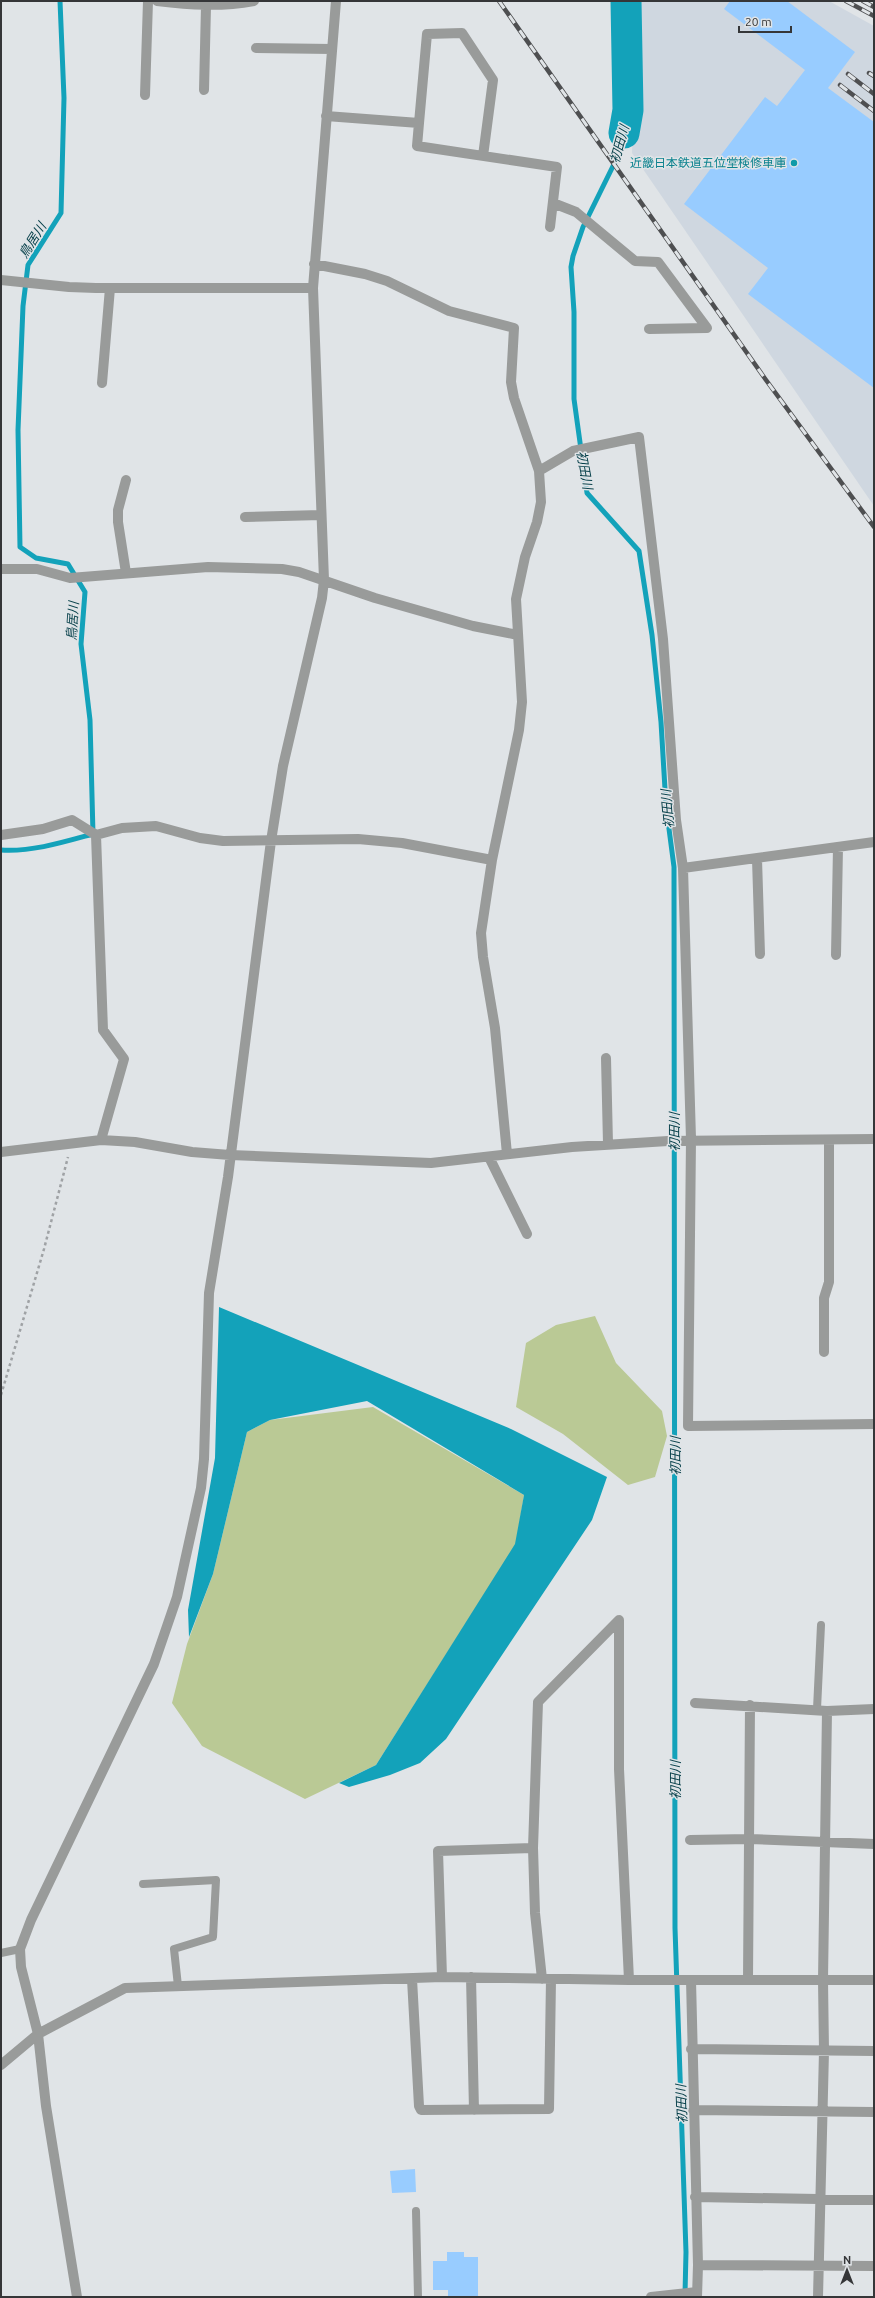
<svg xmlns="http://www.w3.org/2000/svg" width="875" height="2298" viewBox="0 0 875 2298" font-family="Ubuntu,'Noto Sans JP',sans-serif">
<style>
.built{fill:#cfd7e0}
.green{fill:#bac995}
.water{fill:#13a2ba}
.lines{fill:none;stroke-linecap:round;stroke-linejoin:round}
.stream{stroke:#13a2ba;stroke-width:5}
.river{stroke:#13a2ba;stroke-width:31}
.building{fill:#98ccff}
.path{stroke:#9fa2a5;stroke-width:2.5;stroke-dasharray:3 3;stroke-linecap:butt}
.service{stroke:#999b9a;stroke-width:8}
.minor{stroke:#999b9a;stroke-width:10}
.rail-casing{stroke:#4e4f51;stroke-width:4.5}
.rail{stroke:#e0e4e7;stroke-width:3;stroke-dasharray:9;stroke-linecap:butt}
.culture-dot{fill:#0f9aa8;stroke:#e0e4e7;stroke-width:1.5}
.labels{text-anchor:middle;stroke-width:3;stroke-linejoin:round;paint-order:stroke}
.culture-label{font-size:12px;fill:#0d838f;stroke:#e0e4e7;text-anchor:end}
.water-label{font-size:13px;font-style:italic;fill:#053f49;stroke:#e0e4e7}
</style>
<rect width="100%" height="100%" fill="#e0e4e7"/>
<path class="built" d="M638,1H829L874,26V506L632,153Z"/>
<path class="green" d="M595,1316L616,1363L662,1411L667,1436L655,1477L628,1485L563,1434L516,1407L526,1343L556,1325Z
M373,1407L524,1495L516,1544L376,1765L305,1799L202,1746L172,1703L187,1644L213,1574L247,1432L270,1420Z"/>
<path class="water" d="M219,1307L511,1429L607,1477L592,1520L446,1739L420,1763L390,1775L349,1787L339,1783L376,1765L515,1544L524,1495L367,1401L270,1420L247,1432L213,1574L189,1637L188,1610L215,1458Z"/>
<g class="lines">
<path class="stream" d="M624,133L617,158L583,227L573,256L571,267L574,312V399L587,493L639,551L652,635L661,722L666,806L674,867L675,1928L686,2252L685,2294
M1,850C32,852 64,842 93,834L90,720L81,644L85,592L68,564L36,558L20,547L18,430L23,306L28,265L61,213L64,98L60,1"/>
<path class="river" d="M624,133L628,110L626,1"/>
</g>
<path class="building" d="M730,1H787L855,52L828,88L874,122V388L748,294L768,268L684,204L765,97L777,106L805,70L724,9Z
M415,2169L416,2192L392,2193L390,2171Z
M447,2252H464V2257H478V2296H448V2290H433V2261H447Z"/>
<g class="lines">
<path class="path" d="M1,1395L44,1249L68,1157"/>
<path class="service" d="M817,1709L821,1625
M143,1884L216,1880L213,1937L174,1949L178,1986
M1,1953L20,1949
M416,2211L418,2297"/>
<path class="minor" d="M157,1C190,5 221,7 254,1
M256,48L332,49
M204,90L206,6
M145,95L148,1
M326,116L419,123L427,34L462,33L493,80L483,156
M419,123L417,146L557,167L550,227
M553,203L576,212L635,261L658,262L707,328L649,329
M314,264L365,274L387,281L449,311L514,328L511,382L514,398L539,471L541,502L537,522L525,557L516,599L522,702L519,730L492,860L481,933L483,957L495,1028L507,1154
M1,280L69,287L96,288H313
M102,383L110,288
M539,471L573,451L639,437L663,639L676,820L683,868L691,1139L688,1426L874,1424
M245,517L321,515
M1,569H37L70,578L208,567L282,569L299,572L375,598L473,626L518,635
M126,573L118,522V510L126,480
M1,835L43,829L72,820L96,835
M757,859L760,954
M683,868L874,842
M836,955L838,847
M606,1058L608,1144
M101,1140L124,1059L103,1030L96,835L122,828L156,826L200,838L223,841L358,839L402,843L492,860
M1,1152L101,1140L135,1142L192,1152L230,1155L431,1163L572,1147L668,1141L874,1139
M489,1157L527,1234
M824,1352V1298L829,1282V1141
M619,1620V1769L629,1980
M695,1703L827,1711L823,1980L824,2051L818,2297
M827,1711L874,1709
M690,1840L750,1839L874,1844
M533,1848L535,1913L542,1979
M442,1977L438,1851L533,1848L538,1702L619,1620
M471,1977L474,2110
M412,1979L419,2106L421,2110L549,2109L551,1979
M691,1980L698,2265L697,2297
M748,1980L750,1705
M691,2049L874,2051
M1,2065L38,2034L125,1988L442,1977L629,1980H874
M693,2110L874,2112
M695,2197L874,2200
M698,2265L874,2266
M77,2297L46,2106L38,2034L21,1967L20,1949L31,1920L154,1664L177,1597L184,1565L201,1488L204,1459L209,1293L228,1177L271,841L283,766L322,598L324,580L313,288L336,1
M651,2297L697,2292"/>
<g class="rail-casing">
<path id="rail" d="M499,1L766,380L874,527
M846,1L874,16
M863,1L874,7
M869,73L874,76
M848,74L874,94
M840,85L874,111"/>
</g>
<use href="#rail" class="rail"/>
</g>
<circle class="culture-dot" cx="794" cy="163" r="4"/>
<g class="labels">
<g class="culture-label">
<text x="786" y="167">近畿日本鉄道五位堂検修車庫</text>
</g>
<g class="water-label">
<text transform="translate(619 144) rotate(-74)" y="5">初田川</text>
<text transform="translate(32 240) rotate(-58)" y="5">鳥居川</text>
<text transform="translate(585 470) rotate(80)" y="5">初田川</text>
<text transform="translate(72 621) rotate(-86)" y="5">鳥居川</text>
<text transform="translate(667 809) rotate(-95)" y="5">初田川</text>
<text transform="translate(674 1132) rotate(-90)" y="5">初田川</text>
<text transform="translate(675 1456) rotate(-90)" y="5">初田川</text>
<text transform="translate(675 1780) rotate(-90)" y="5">初田川</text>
<text transform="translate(681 2104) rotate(-92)" y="5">初田川</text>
</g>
</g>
<rect width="875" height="2298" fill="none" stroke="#353638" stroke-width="4"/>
<g transform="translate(847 2270)" stroke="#e0e4e7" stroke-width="3" paint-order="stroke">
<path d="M0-3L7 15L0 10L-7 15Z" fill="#353638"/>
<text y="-6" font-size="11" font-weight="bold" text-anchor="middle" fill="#353638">N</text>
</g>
<path d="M739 26v6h52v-6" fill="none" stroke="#353638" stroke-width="2"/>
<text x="745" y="26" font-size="12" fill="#353638" stroke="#e0e4e7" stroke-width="3" paint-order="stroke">20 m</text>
</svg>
